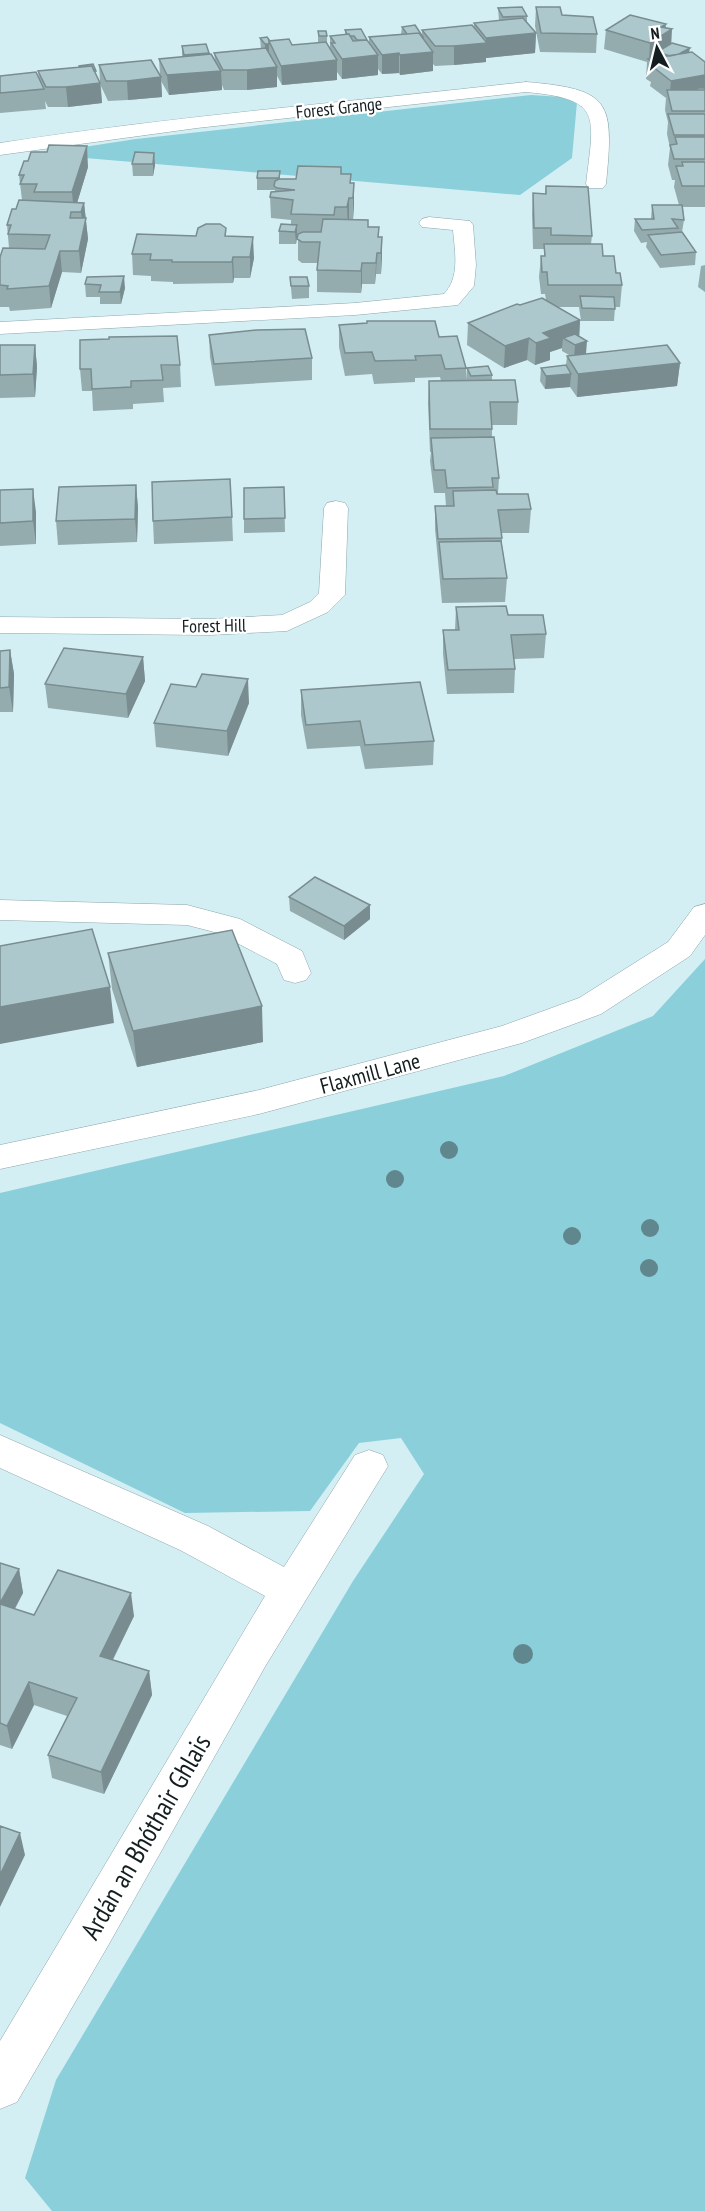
<svg xmlns="http://www.w3.org/2000/svg" width="705" height="2211" viewBox="0 0 705 2211" font-family="'PT Sans Narrow',sans-serif">
<style>
.green{fill:#8bcfda}
.lines{fill:none;stroke-linecap:round;stroke-linejoin:round}
.street-casing{stroke:#8ca6aa;stroke-width:1}
.street{fill:#fff;fill-rule:evenodd}
.tree{fill:#60878d}
.wall{fill:#95acaf}
.shaded-wall{fill:#798c8f}
.building{fill:#adc8cc;stroke:#798c8f;stroke-width:1.5}
.labels{text-anchor:middle;stroke-width:4.5;stroke-linejoin:round;paint-order:stroke}
.far-street-label{font-size:18px;fill:#141e20;stroke:#fff}
.street-label{font-size:22px;fill:#141e20;stroke:#fff}
.near-street-label{font-size:27px;fill:#141e20;stroke:#fff}
</style>
<rect width="100%" height="100%" fill="#d3eff4"/>
<path class="green" d="M531,95L562,97L577,102L572,158L520,195L38,154L136,139Z
M705,959V2211H52L25,2178L56,2080L353,1581L424,1474L401,1438L359,1443L310,1511L185,1513L0,1423V1193L504,1076L653,1016Z"/>
<g class="lines">
<g class="street-casing">
<path id="street" d="M526,82C612,89 614,102 606,184L603,188H589L586,184C594,115 603,99 526,92L197,128L0,155V143C175,116 351,102 526,82Z
M429,217L470,221L473,225L476,265L474,286L458,305L355,315L0,334V322L355,303L444,294C460,277 455,253 453,230L422,227L419,223L422,219Z
M336,501L345,503L348,508L345,595L328,612L287,631L210,635L0,633V617L210,619L282,615L310,602L319,593L324,508L327,503Z
M0,900L187,905L240,919L302,951L311,973L306,980L295,983L284,980L277,964L218,933L187,925L0,920Z
M705,904V935L690,956L601,1014L522,1043L259,1114L0,1169V1145L259,1090L502,1026L579,998L668,942L694,907Z
M0,1435L208,1526L284,1567L355,1455L369,1450L383,1455L388,1466L266,1665L109,1944L17,2102L0,2109V2041L265,1596L180,1550L0,1468Z"/>
</g>
<use href="#street" class="street"/>
</g>
<g class="tree">
<circle cx="449" cy="1150" r="9"/>
<circle cx="395" cy="1179" r="9"/>
<circle cx="650" cy="1228" r="9"/>
<circle cx="572" cy="1236" r="9"/>
<circle cx="649" cy="1268" r="9"/>
<circle cx="523" cy="1654" r="10"/>
</g>
<path class="wall" d="M536,7L562,15L597,34L596,53L540,52L535,26Z
M498,8L527,16V23L536,33L535,53L486,58V62L454,65L435,66L433,64V71L400,75L399,73L382,74L378,69V75L342,79L337,72V80L282,85L277,76V87L247,90H224L222,85V90L169,95L161,81L162,97L128,100L108,101L101,86L102,103L68,107H48L45,101L46,109L0,113V76L39,79L38,71L96,75L100,82L99,65L160,75L159,59L182,57V46L209,54L215,60L214,53L261,49L260,38L270,41L292,45L318,43V31L327,36V45L330,49V36L345,35V30L369,43V37L401,34L402,27L422,36V30L474,27V23L499,21Z
M665,28L671,43L705,62V207H683L684,220L682,232L696,252L695,265L660,268L646,247L647,242L641,243L634,231L635,219H651L652,205H679L674,187L675,180H672L668,165L670,148L667,134L668,122L665,110L666,98L650,86L651,82L646,79L647,62L604,49L606,30Z
M154,153L155,165L153,176H133L132,164Z
M88,167L77,203H84L88,239L81,273L62,272L51,308L10,311L9,307H0V257L9,248L7,225L22,200L19,175Z
M341,167V174L351,183L354,204L353,219H349L368,220V227L379,237H382L381,274H376L375,284H362L361,293L317,292V263H302L298,260V235H297L296,244H279V231L291,225V220L271,218L270,197L275,192V190H257V178L280,171V179H296Z
M546,186L592,236L591,244L603,256L616,273L622,285L620,307H615L614,321H581L579,307H557L580,320L579,336L586,354L680,363L677,386L577,397L570,387L545,389L540,381L541,368L566,365L567,356L569,355L562,351V348L550,352V360L535,365L527,360L504,368L467,345L468,323L520,305L546,300L545,294H541L539,277L541,256H544V249H533L532,214L533,193L545,194Z
M226,228V236L254,258L250,278H234L233,283L173,284V282L151,281V276L133,275L132,254Z
M705,265V292L698,287L701,266Z
M87,277L125,288L121,304H100V297H86L85,284Z
M290,277L309,286V298L292,299Z
M339,325L439,337L466,368V380L467,368L492,375V380L518,402L517,425H492V437L499,478L498,494L531,509L529,533H502V545L507,578L505,602L442,603L435,529V506H446L445,493H434L430,461L431,452H430L428,403L429,381H441L440,377L415,378V382L374,384L372,374L345,376L339,347Z
M209,335L312,358V380L215,386L210,357Z
M0,345H35L37,367L35,397L0,398Z
M180,365L181,387L163,388L164,402L133,404V409L93,411L92,391H82L80,369Z
M136,485L138,508L137,542L58,545L56,521Z
M284,487L285,532L244,533V488Z
M0,490L36,512V544L0,546Z
M232,517L233,541L154,544L153,521Z
M456,607L508,615L546,634L544,658L514,659L515,669L514,693L447,694L443,654V630H455Z
M10,650L14,674L13,712H0V651Z
M143,657L145,681L128,718L48,708L45,684Z
M196,687L249,703L228,756L156,747L154,723Z
M301,690L434,741L433,765L365,769L360,746L307,749L301,715Z
M289,897L370,905V919L344,940L290,911Z
M108,953L263,1042L137,1067L112,989Z
M0,1563L19,1569L23,1593L15,1609L34,1615L134,1616L113,1660L149,1671L152,1695L104,1794L52,1778L48,1755L67,1716L34,1705L12,1749L0,1745Z"/>
<path class="shaded-wall" d="M666,24L665,34L672,29L671,49L657,52L656,58L649,60L650,43L661,27Z
M536,33L535,53L486,58V62L454,65V46L486,43V38Z
M265,44H269V55H265Z
M690,48L688,59L675,57Z
M433,52V71L400,75V55Z
M399,53V73L382,74V55Z
M378,55V75L342,79V59Z
M337,60V80L282,85L281,66Z
M277,67V87L247,90V70Z
M221,71L222,90L169,95L167,75Z
M705,75V95L697,88L696,96L669,101L671,81Z
M161,77L162,97L128,100L127,81Z
M100,83L102,103L68,107L66,87Z
M87,146L88,167L74,213L72,192Z
M154,153L155,165L153,176V164Z
M354,183V204L353,219V198Z
M349,198V219L348,228L347,207Z
M84,203L88,239L81,273L79,251L83,233L81,212Z
M297,225V237L296,244L295,232Z
M253,237L254,258L250,278V257Z
M382,237V258L381,274V253Z
M60,251L62,272L51,308L49,286Z
M377,253L376,274L375,284L376,263Z
M233,257L234,278L233,283L232,262Z
M362,263V284L361,293V271Z
M124,276L125,288L121,304L120,292Z
M580,320L579,342L563,338L562,348L550,352V360L535,365L536,343L543,333Z
M529,338L527,360L504,368L505,346Z
M587,341L586,354L574,358L575,345Z
M35,345L37,367L35,397L33,374Z
M680,363L677,386L577,397L578,374Z
M571,374L570,387L545,389L546,376Z
M136,485L138,508L137,542L135,519Z
M33,489L36,512V544L33,521Z
M10,650L14,674L13,712L9,687Z
M143,657L145,681L128,718L126,694Z
M248,679L249,703L228,756L227,731Z
M370,905V919L344,940V926Z
M110,987L114,1023L0,1044V1007Z
M262,1006L263,1042L137,1067L133,1031Z
M19,1569L23,1593L4,1628L0,1603Z
M131,1593L134,1616L103,1679L100,1656Z
M149,1671L152,1695L104,1794L101,1772Z
M29,1682L34,1705L12,1749L7,1726Z
M20,1833L25,1855L0,1907V1875Z"/>
<path class="building" d="M522,7L527,16L503,17L498,8Z
M536,7H560L562,15L593,17L597,34L541,33Z
M630,15L666,24L661,27L672,29L650,43L606,30Z
M523,18L536,33L486,38L474,23Z
M415,25L423,37H422L419,33L407,34L402,27Z
M472,25L487,43L454,46H435L422,30Z
M361,29L367,40H357L354,36H350L349,34H347L345,30Z
M318,31H326L327,36H319Z
M419,33L433,52L400,55L399,53L382,55L369,37Z
M349,34L353,41L367,40L378,55L342,59L331,43H335L330,36Z
M267,37L270,41H269V44H265L260,38Z
M289,39L292,45L326,42L337,60L281,66L269,41Z
M672,43L690,48L679,54L670,56L657,52Z
M206,44L209,53L184,55L182,46Z
M266,48L277,67L247,70H223L214,53Z
M692,52L705,62V75L671,81L652,66L656,65L648,59Z
M211,54L221,71L167,75L159,59Z
M151,60L161,77L127,81H106L99,65Z
M93,64L96,71H94L92,66L79,67V66Z
M92,66L100,83L66,87H46L38,71Z
M36,72L44,89L0,93V76Z
M697,88H705V90H698Z
M667,90H705V111H672Z
M668,114H705V135H674Z
M675,137H705V159H674L670,145L677,144Z
M49,145L87,146L72,192H34L37,184H20L24,175H19L24,161H28L31,152H47Z
M135,152L154,153L153,164H132Z
M682,162H705V186H682L676,166H683Z
M298,166L341,167V174H351L350,183H354L353,198H349L347,207H335L334,215L291,214L293,200L270,197L271,192L295,190L277,188L274,186L275,181L279,179H296Z
M258,171H280L279,178H257Z
M546,186L588,187L592,236L551,235V228H534L533,193L546,194Z
M19,200L84,203L81,212H71L70,218H86L79,251H60L49,286L7,289L8,286L0,285V257L3,248L45,249L50,235L8,234L11,225H7L12,209H16Z
M652,205H682L684,220L672,219L678,228L642,230L635,219H654Z
M323,219L368,220V227H379L378,237H382L381,253H377L376,263H362L361,271L317,270L320,242H302L297,239L298,234L303,232H321Z
M206,224H220L226,228L225,236L253,237L250,257H233L232,262H172V260H150L151,254H132L137,234L196,236L198,228Z
M281,224L297,225L295,232L279,231Z
M682,232L696,252L661,255L648,235Z
M544,244H602L603,256H614L616,273H620L622,285H548L547,272H542L541,256H545Z
M124,276L120,292H99L101,285L85,284L87,277Z
M290,277H307L309,286H291Z
M580,296L614,297L615,309L582,308Z
M542,298L580,320L543,333L551,338L536,343L529,338L505,346L468,323L517,304L520,305Z
M367,321H435L439,337L457,336L466,368L445,369L441,355L415,356L416,360L375,361L372,352L345,353L339,325L367,323Z
M305,329L312,358L214,364L209,335L257,330Z
M575,334L587,341L575,345L563,338Z
M177,336L180,365H161L163,380L131,381V387L92,389L91,369H80V340L109,339V337Z
M0,345H35L33,374L0,375Z
M667,345L680,363L578,374L567,356Z
M566,365L571,374L546,376L541,368Z
M488,366L492,375L471,376L467,368Z
M515,380L518,402H490L492,429H430L429,381Z
M494,437L499,478H492L493,487L447,488L445,470H434L431,438Z
M230,479L232,517L153,521L152,482Z
M136,485L135,519L56,521L59,487Z
M284,487L285,518L244,519V488Z
M33,489V521L0,523V490Z
M496,490L497,494H528L531,509L498,510L502,538L438,539L435,506H454L453,491Z
M501,541L507,578L443,579L439,542Z
M506,606L508,615H543L546,634L511,635L515,669L448,670L443,630H459L456,607Z
M64,648L143,657L126,694L45,684Z
M10,650L9,687L0,688V651Z
M202,674L248,679L227,731L154,723L171,684L196,687Z
M420,682L434,741L365,745L360,721L306,725L301,690Z
M315,877L370,905L344,926L289,897Z
M92,929L110,987L0,1007V946Z
M232,930L262,1006L133,1031L108,953Z
M0,1563L19,1569L0,1603Z
M58,1570L131,1593L100,1656L149,1671L101,1772L48,1755L77,1698L29,1682L7,1726L0,1723V1604L34,1615Z
M0,1826L20,1833L0,1875Z"/>
<g class="labels">
<g class="far-street-label">
<text transform="translate(339 108) rotate(-6)" y="6">Forest Grange</text>
<text transform="translate(214 626) rotate(-1)" y="6">Forest Hill</text>
</g>
<g class="street-label">
<text transform="translate(370 1073) rotate(-15)" y="8">Flaxmill Lane</text>
</g>
<g class="near-street-label">
<text transform="translate(146 1837) rotate(-60)" y="9">Ardán an Bhóthair Ghlais</text>
</g>
</g>
<g transform="translate(657 48) rotate(353)" stroke="#ffffff" stroke-width="4.5" paint-order="stroke">
<path d="M0-4.5L10 22L0 15L-10 22Z" fill="#141e20"/>
<text y="-9" font-size="16" font-weight="bold" text-anchor="middle" fill="#141e20">N</text>
</g>
</svg>
